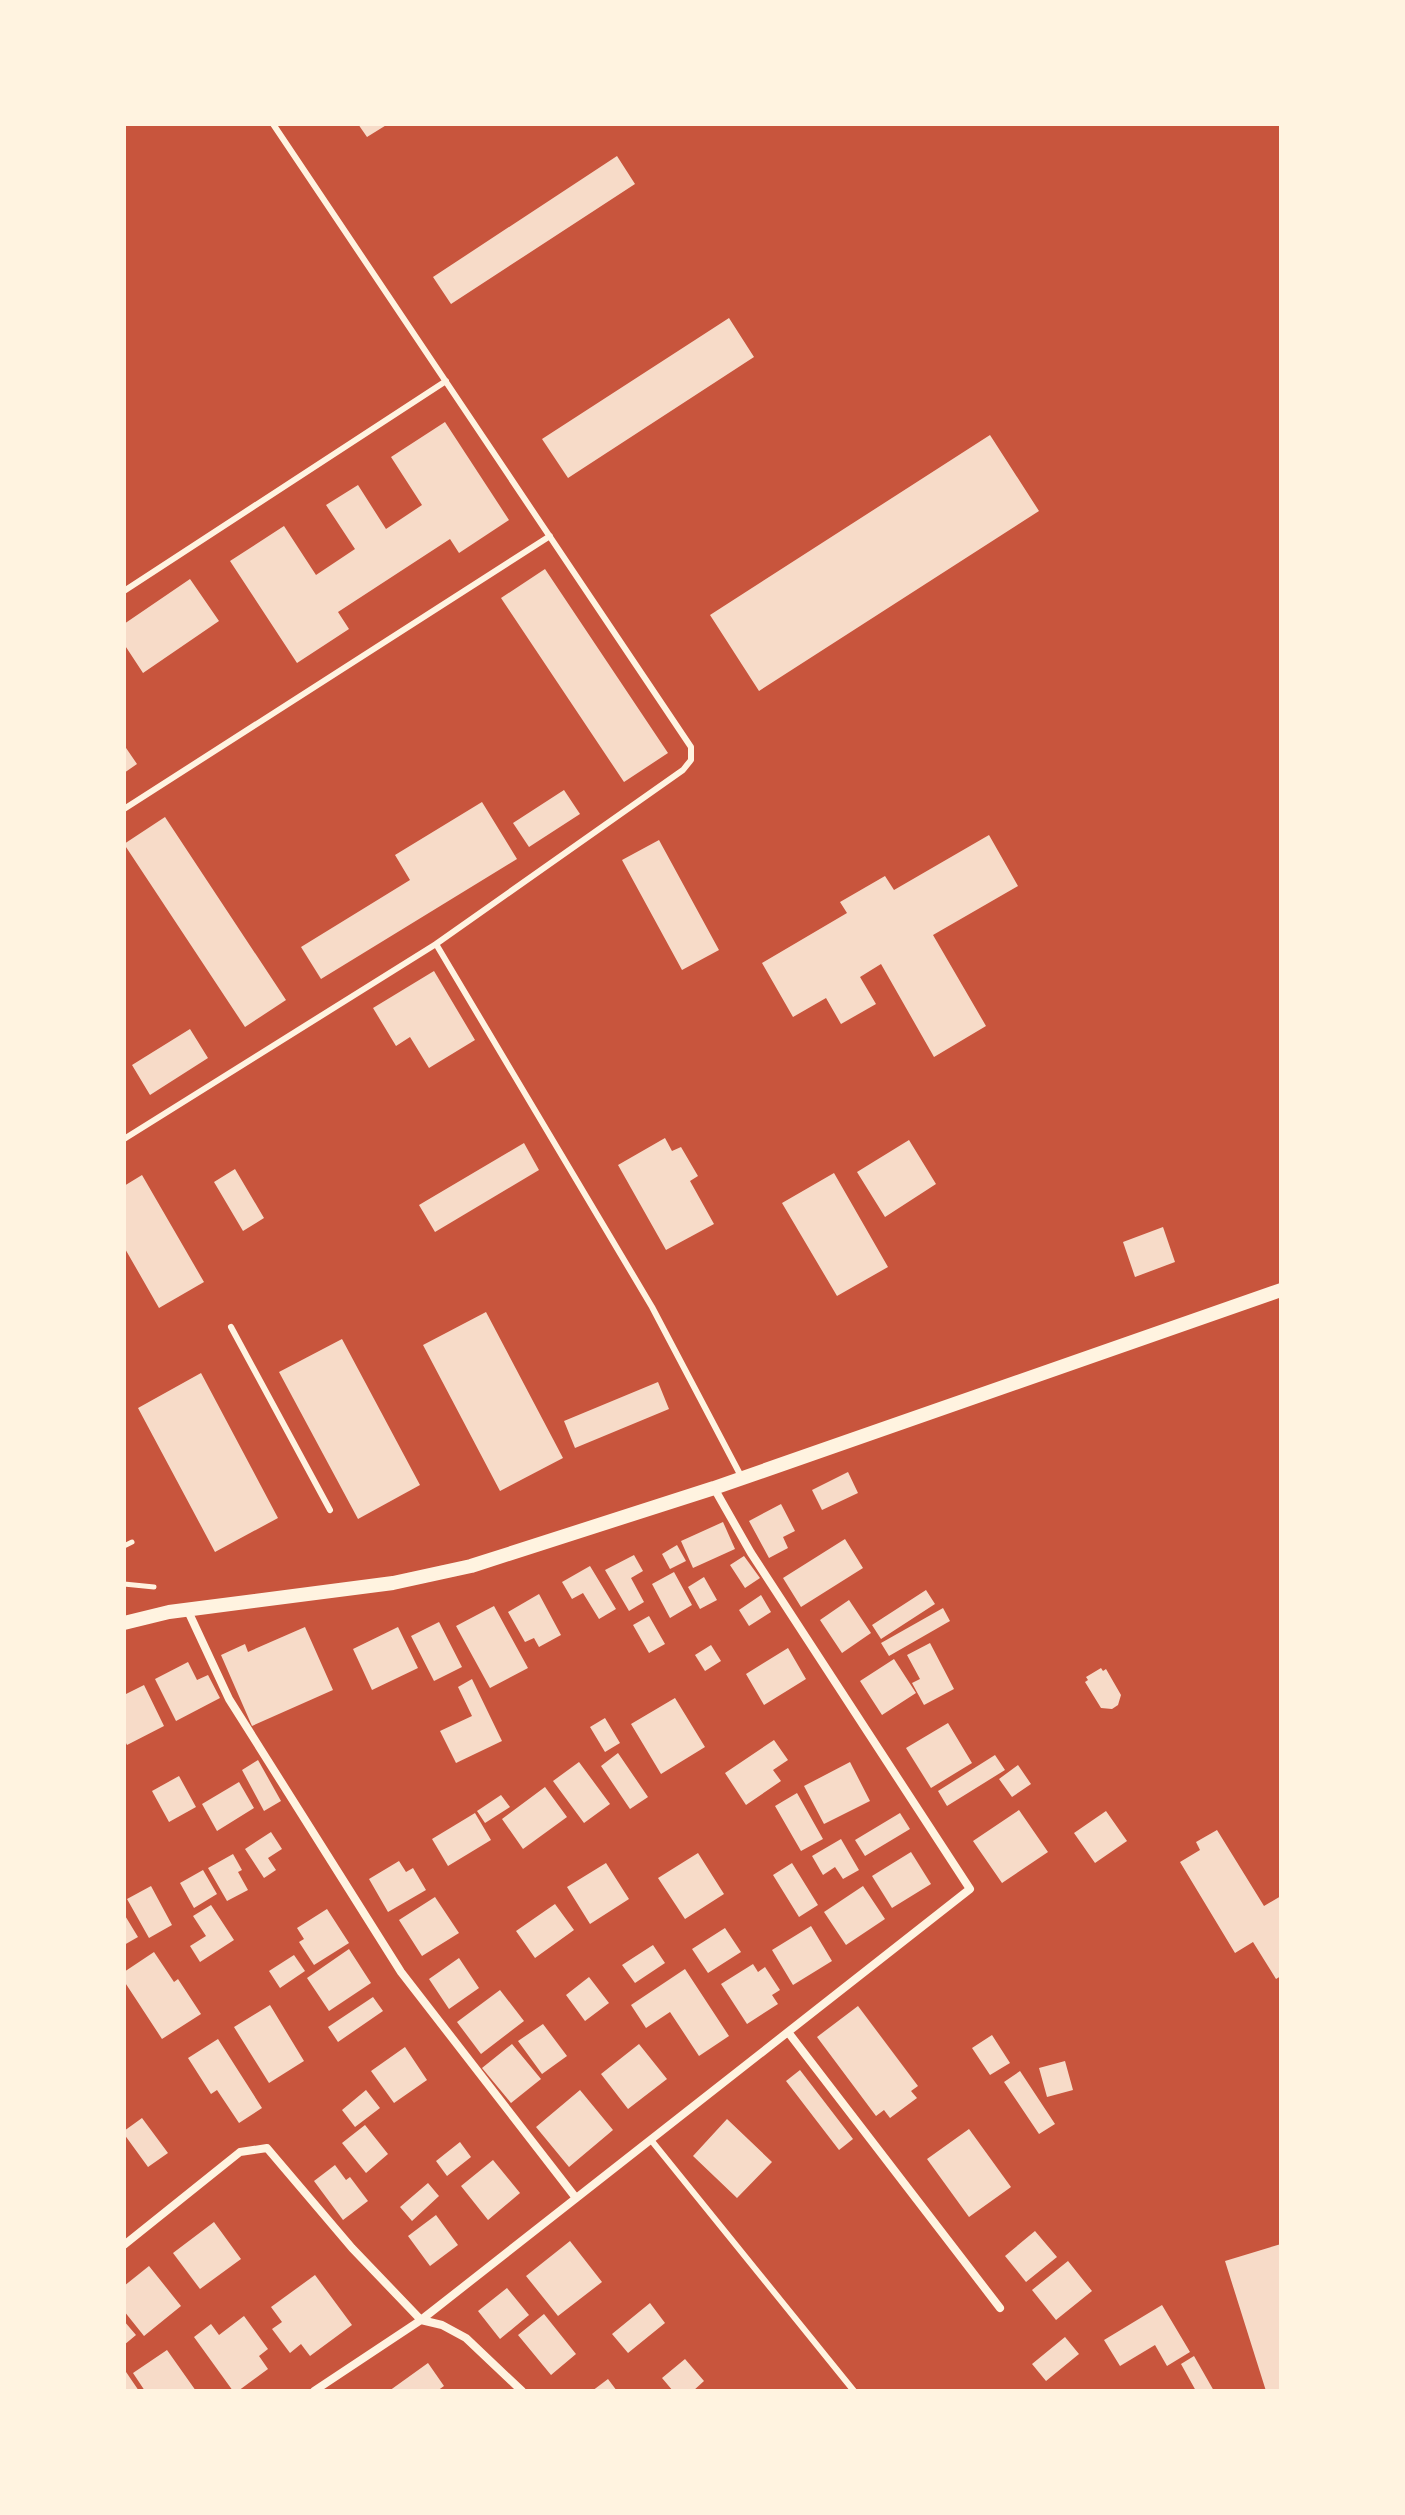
<svg xmlns="http://www.w3.org/2000/svg" width="1405" height="2515" viewBox="0 0 1405 2515" font-family="'PT Sans Narrow',sans-serif">
<style>
.building{fill:#f7dbc8}
.lines{fill:none;stroke-linecap:round;stroke-linejoin:round}
.path{stroke:#fff3e0;stroke-width:5}
.service{stroke:#fff3e0;stroke-width:6}
.minor{stroke:#fff3e0;stroke-width:8}
.tertiary{stroke:#fff3e0;stroke-width:14}
</style>
<rect width="100%" height="100%" fill="#c8553d"/>
<path class="building" d="M358,124H388L367,137Z
M617,156L635,184L451,304L433,277Z
M729,318L754,357L568,478L542,439Z
M445,422L509,520L459,553L450,539L338,612L349,629L297,663L230,561L284,526L316,575L355,549L326,505L358,485L386,529L422,505L391,457Z
M990,435L1039,511L759,691L710,615Z
M545,569L668,753L624,782L501,598Z
M190,579L219,621L143,673L124,644V624Z
M124,745L137,764L124,773Z
M564,790L580,814L529,847L513,823Z
M482,802L517,859L321,979L301,947L410,880L395,855Z
M165,817L286,1000L245,1027L124,844Z
M989,835L1018,886L933,935L986,1026L934,1057L881,964L860,977L876,1004L841,1024L826,998L793,1017L762,963L847,913L840,902L885,876L894,890Z
M659,840L719,950L682,970L622,860Z
M434,971L475,1040L429,1068L410,1037L396,1046L373,1008Z
M190,1029L208,1058L150,1095L132,1065Z
M665,1138L672,1151L681,1147L698,1176L690,1181L714,1224L666,1250L618,1165Z
M909,1140L936,1184L885,1217L857,1172Z
M524,1143L539,1170L435,1232L419,1205Z
M235,1169L264,1218L243,1231L214,1182Z
M834,1173L888,1267L837,1296L782,1203Z
M142,1175L204,1282L159,1308L124,1247V1186Z
M1163,1227L1175,1262L1135,1277L1123,1242Z
M486,1312L563,1458L500,1491L423,1345Z
M342,1339L420,1485L358,1519L279,1372Z
M201,1373L278,1518L215,1552L138,1408Z
M658,1382L669,1409L575,1448L564,1421Z
M848,1472L858,1493L822,1510L812,1490Z
M781,1504L795,1531L783,1537L788,1548L769,1558L749,1521Z
M723,1522L735,1549L693,1568L681,1541Z
M845,1539L863,1568L801,1607L783,1578Z
M677,1545L686,1561L670,1569L662,1554Z
M634,1555L643,1571L631,1578L644,1602L629,1611L605,1570Z
M744,1556L760,1578L745,1588L730,1565Z
M590,1566L616,1609L599,1619L583,1593L572,1599L562,1582Z
M674,1572L692,1605L670,1618L652,1584Z
M704,1577L717,1600L700,1609L688,1587Z
M926,1590L935,1604L881,1639L872,1625Z
M539,1594L561,1635L539,1647L534,1638L525,1642L508,1612Z
M761,1595L771,1612L749,1626L739,1610Z
M849,1600L871,1633L842,1653L820,1620Z
M494,1606L528,1668L490,1688L456,1626Z
M943,1608L950,1621L889,1656L881,1643Z
M649,1616L665,1644L649,1653L633,1625Z
M439,1622L462,1667L434,1681L411,1636Z
M305,1627L333,1690L252,1726L221,1655L245,1644L248,1652Z
M398,1627L418,1668L372,1690L353,1649Z
M930,1643L954,1689L924,1705L912,1683L920,1679L907,1655Z
M711,1645L721,1661L705,1671L695,1655Z
M788,1648L806,1679L764,1705L746,1674Z
M894,1659L916,1693L882,1715L860,1681Z
M188,1662L197,1680L208,1675L220,1698L176,1721L155,1679Z
M1101,1668L1103,1671L1106,1669L1121,1695L1118,1705L1112,1709L1101,1708L1085,1682L1088,1680L1086,1677Z
M472,1679L502,1741L456,1763L440,1731L472,1716L458,1687Z
M144,1685L164,1726L127,1745L124,1739V1695Z
M675,1698L705,1747L661,1774L631,1724Z
M605,1718L620,1743L605,1752L590,1727Z
M948,1723L972,1763L931,1788L906,1748Z
M774,1740L788,1760L773,1770L781,1781L746,1805L725,1773Z
M618,1753L648,1797L630,1809L601,1766Z
M995,1755L1005,1770L947,1806L938,1791Z
M258,1760L281,1801L264,1811L242,1770Z
M579,1762L610,1804L584,1823L553,1781Z
M850,1762L870,1801L824,1824L804,1786Z
M1018,1765L1031,1784L1012,1797L999,1779Z
M179,1776L196,1807L169,1822L152,1791Z
M239,1782L254,1808L217,1831L202,1804Z
M545,1787L567,1817L523,1849L502,1819Z
M797,1793L823,1839L801,1851L775,1806Z
M501,1795L510,1807L485,1823L477,1811Z
M1019,1810L1048,1852L1002,1883L973,1841Z
M1106,1811L1127,1841L1095,1863L1074,1833Z
M475,1813L491,1840L448,1866L432,1839Z
M900,1813L910,1829L865,1856L855,1840Z
M1217,1830L1264,1906L1281,1896V1976L1276,1979L1253,1942L1235,1953L1180,1862L1200,1850L1196,1842Z
M271,1832L282,1849L268,1858L276,1870L264,1878L245,1849Z
M841,1839L859,1870L843,1879L835,1867L823,1875L812,1856Z
M911,1852L931,1884L892,1908L872,1876Z
M698,1853L724,1894L685,1919L658,1878Z
M233,1854L242,1870L238,1872L248,1890L227,1901L208,1868Z
M399,1861L406,1872L413,1868L426,1890L388,1912L369,1879Z
M606,1863L629,1899L590,1924L567,1887Z
M792,1863L818,1905L799,1917L773,1875Z
M203,1870L217,1894L194,1908L180,1883Z
M151,1886L172,1925L149,1938L127,1899Z
M863,1886L885,1919L846,1945L824,1912Z
M435,1897L459,1933L422,1956L399,1920Z
M555,1904L574,1930L535,1958L516,1931Z
M211,1905L234,1940L200,1962L190,1946L206,1936L193,1916Z
M327,1909L349,1943L314,1965L299,1942L304,1939L297,1928Z
M124,1914L138,1937L124,1945Z
M811,1926L832,1961L793,1985L772,1950Z
M725,1928L741,1952L708,1973L692,1949Z
M653,1945L665,1963L635,1983L622,1965Z
M349,1949L371,1983L329,2011L307,1978Z
M154,1952L174,1982L178,1979L201,2014L162,2039L124,1981V1972Z
M294,1955L305,1971L280,1988L269,1971Z
M459,1958L479,1988L449,2009L429,1979Z
M753,1964L758,1972L765,1967L780,1990L772,1995L778,2004L747,2024L721,1984Z
M685,1969L729,2036L699,2056L670,2012L646,2028L631,2005Z
M589,1977L609,2003L585,2021L566,1995Z
M500,1990L524,2021L481,2054L457,2022Z
M373,1997L383,2011L338,2042L328,2027Z
M270,2005L304,2061L269,2083L234,2027Z
M858,2006L918,2086L911,2091L917,2098L890,2118L884,2110L876,2116L817,2037Z
M543,2024L567,2056L542,2074L518,2041Z
M992,2035L1010,2063L990,2075L972,2048Z
M218,2039L262,2108L239,2123L217,2090L211,2094L188,2058Z
M512,2044L541,2079L511,2103L482,2068Z
M639,2044L667,2079L628,2109L601,2074Z
M405,2047L427,2080L394,2103L371,2071Z
M1065,2061L1073,2090L1047,2097L1039,2068Z
M800,2070L853,2139L839,2150L786,2081Z
M1020,2071L1055,2124L1039,2134L1004,2082Z
M366,2090L380,2108L355,2127L342,2110Z
M580,2090L613,2130L569,2167L536,2127Z
M142,2118L168,2153L148,2167L124,2134V2131Z
M727,2119L772,2162L737,2198L693,2156Z
M365,2125L388,2154L366,2173L342,2143Z
M969,2129L1011,2187L969,2217L927,2159Z
M460,2142L471,2157L447,2176L436,2161Z
M493,2160L520,2193L488,2220L461,2186Z
M335,2165L346,2180L350,2177L368,2201L343,2220L314,2181Z
M428,2183L439,2196L412,2221L400,2207Z
M436,2215L458,2245L430,2266L408,2236Z
M214,2222L241,2259L200,2289L173,2253Z
M1035,2231L1057,2257L1026,2282L1005,2256Z
M570,2241L602,2282L558,2316L526,2276Z
M1281,2244V2391H1266L1225,2261Z
M1068,2261L1092,2291L1056,2320L1032,2290Z
M149,2266L181,2306L144,2336L124,2311V2286Z
M315,2275L352,2325L310,2356L301,2344L290,2353L272,2329L282,2322L271,2307Z
M507,2288L529,2315L500,2339L478,2311Z
M650,2303L665,2323L628,2353L612,2334Z
M1162,2305L1190,2352L1167,2366L1155,2345L1120,2366L1104,2340Z
M544,2314L576,2354L551,2375L518,2335Z
M244,2316L268,2349L259,2356L268,2369L238,2391H233L194,2337L211,2324L219,2335Z
M124,2321L136,2335L124,2345Z
M1065,2337L1079,2354L1046,2381L1032,2364Z
M167,2350L196,2391H145L133,2373Z
M1194,2356L1214,2391H1196L1181,2364Z
M685,2359L704,2381L693,2391H673L662,2378Z
M428,2363L444,2386L437,2391H389Z
M124,2369L139,2391H124Z
M608,2379L617,2391H592Z"/>
<g class="lines">
<path class="path" d="M124,1546L132,1542
M124,1584L154,1587"/>
<path class="service" d="M273,124L691,747V760L683,770L436,944L652,1307L742,1478
M124,591L446,381
M124,809L550,536
M124,1139L436,944
M231,1327L330,1510
M651,2140L854,2391"/>
<path class="minor" d="M188,1611L229,1699L401,1972L576,2198
M788,2032L1000,2308
M124,2245L240,2152L267,2148L352,2248L421,2320L442,2325L466,2338L522,2391
M314,2391L421,2320L970,1889L751,1553L714,1488"/>
<path class="tertiary" d="M124,1623L169,1612L393,1583L471,1566L714,1488L1281,1290"/>
</g>
<rect width="1405" height="2515" fill="none" stroke="#fff3e0" stroke-width="252"/>
</svg>
